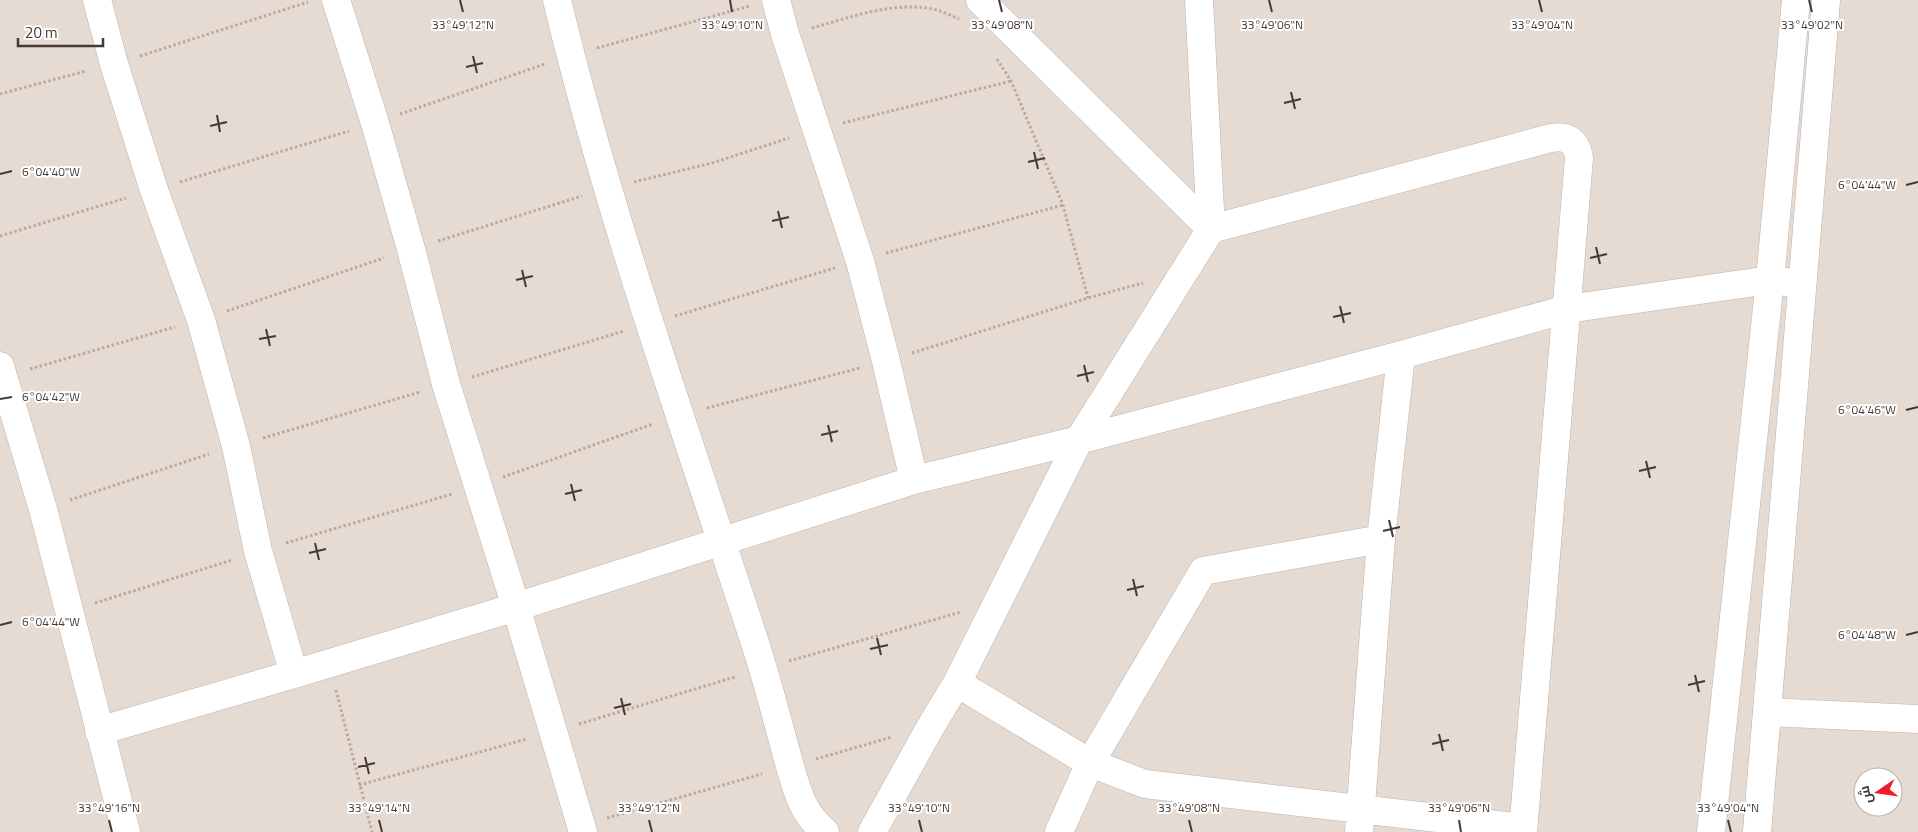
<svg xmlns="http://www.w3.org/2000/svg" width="1918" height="832" viewBox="0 0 1918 832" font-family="'Titillium Web',Cairo,sans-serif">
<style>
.residential{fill:#e5dbd3;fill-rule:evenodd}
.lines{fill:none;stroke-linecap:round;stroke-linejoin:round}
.minor-casing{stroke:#c0b3ab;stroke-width:29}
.tertiary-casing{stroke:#c0b3ab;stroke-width:29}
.path{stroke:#bea899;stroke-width:3;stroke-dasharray:2.5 2.5;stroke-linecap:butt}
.minor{stroke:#fff;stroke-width:28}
.tertiary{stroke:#fff;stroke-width:28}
.ticks{fill:none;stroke:#443a35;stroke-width:2}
.ticks-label{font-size:12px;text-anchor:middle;fill:#443a35;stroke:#fff;stroke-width:4;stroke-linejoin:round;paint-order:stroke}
</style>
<rect width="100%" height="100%" fill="#f2ebe5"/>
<path class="residential" d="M0,0H1918V832H0ZM1863,777H1893V807H1863Z"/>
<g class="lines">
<g class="minor-casing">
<path id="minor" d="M97,0L114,64L154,190L201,320L236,446L258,551L294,674
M336,0L375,123L411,249L446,384L516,607L583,832
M557,0C609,217 685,428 754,640C765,673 774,707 783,741C789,762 794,785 803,804C808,815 817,825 825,832
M776,0L785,34L860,261L886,361L914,480
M980,0L1211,229L1551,138C1568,135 1577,142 1579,158L1523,832
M0,366L43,509L126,832
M957,683L1090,763L1145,784L1523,828
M1767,712L1918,719
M99,731L294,674L516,607L914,480L1079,440L1401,355L1567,309L1770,280L1802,284
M872,832L931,726L957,683L1079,440L1211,229L1199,0
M1059,832L1090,763L1203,571L1381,539
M1359,832L1381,539L1401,355"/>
</g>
<g class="tertiary-casing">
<path id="tertiary" d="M1711,832L1770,280L1796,0
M1757,832L1826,0"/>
</g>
<path class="path" d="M812,28C851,17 896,0 937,10C944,12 952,16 959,19
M597,48L750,6
M140,56L308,2
M997,59L1011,81L1063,205L1088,298
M0,94L86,71
M400,114L545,64
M843,123L1011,81
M180,182L349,131
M634,182L712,163L789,138
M0,236L126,198
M438,241L582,196
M886,253L1063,205
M227,311L384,258
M675,316L835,268
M912,353L1088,298L1143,283
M30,369L175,327
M472,377L624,331
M707,408L860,368
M263,438L420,392
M503,477L653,424
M70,500L209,454
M286,543L452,494
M95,603L232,560
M789,661L961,612
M336,690L372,832
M579,724L735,677
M816,759L892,737
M359,785L527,739
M607,818L762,774"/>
<use href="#minor" class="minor"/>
<use href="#tertiary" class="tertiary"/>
</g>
<path class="ticks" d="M460,0L463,12M730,0L732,12M999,0L1002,12M1269,0L1272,12M1539,0L1542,12M1809,0L1812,12M473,56L477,73M466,67L483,63M1291,92L1295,109M1284,103L1301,99M217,115L220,132M210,126L227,122M1034,152L1038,169M1028,162L1045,158M0,174L12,171M1906,185L1918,182M778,211L782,228M772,221L789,217M1596,247L1600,264M1590,258L1607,254M522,270L526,287M516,280L533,276M1340,306L1344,323M1333,317L1351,313M266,329L270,346M259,339L276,336M1084,365L1088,382M1077,376L1094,372M0,399L12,397M1906,410L1918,407M828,425L832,442M821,435L838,431M1646,461L1650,478M1639,471L1656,467M571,484L575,501M565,494L582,490M1389,520L1393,537M1383,531L1400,527M315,543L319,560M309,553L326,549M1133,579L1137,596M1127,590L1144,586M0,625L12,622M1906,635L1918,632M877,638L881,655M870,649L888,645M1695,675L1699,692M1688,685L1705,681M621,698L625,715M614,708L631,704M1439,734L1443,751M1432,744L1449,740M365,757L369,774M358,767L375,763M109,820L112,832M379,820L382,832M649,820L652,832M919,820L922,832M1189,820L1192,832M1459,820L1461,832M1728,820L1731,832"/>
<g class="ticks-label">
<text x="463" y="29">33°49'12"N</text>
<text x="732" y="29">33°49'10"N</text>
<text x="1002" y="29">33°49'08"N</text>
<text x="1272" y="29">33°49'06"N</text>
<text x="1542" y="29">33°49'04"N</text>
<text x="1812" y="29">33°49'02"N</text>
<text x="51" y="176">6°04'40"W</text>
<text x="1867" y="189">6°04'44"W</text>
<text x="51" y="401">6°04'42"W</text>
<text x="1867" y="414">6°04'46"W</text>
<text x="51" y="626">6°04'44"W</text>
<text x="1867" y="639">6°04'48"W</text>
<text x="109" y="812">33°49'16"N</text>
<text x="379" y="812">33°49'14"N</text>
<text x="649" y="812">33°49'12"N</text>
<text x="919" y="812">33°49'10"N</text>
<text x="1189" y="812">33°49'08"N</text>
<text x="1459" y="812">33°49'06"N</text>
<text x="1728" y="812">33°49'04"N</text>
</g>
<g transform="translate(1878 792) rotate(257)"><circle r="24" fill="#ffffff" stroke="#b4b0ae"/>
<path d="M0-4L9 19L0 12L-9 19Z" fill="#f31a2e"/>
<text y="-8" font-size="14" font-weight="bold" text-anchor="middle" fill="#443a35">ش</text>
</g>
<path d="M18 38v8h85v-8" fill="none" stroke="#443a35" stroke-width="2.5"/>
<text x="25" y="38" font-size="15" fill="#443a35" stroke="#ffffff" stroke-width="4" paint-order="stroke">20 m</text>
</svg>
